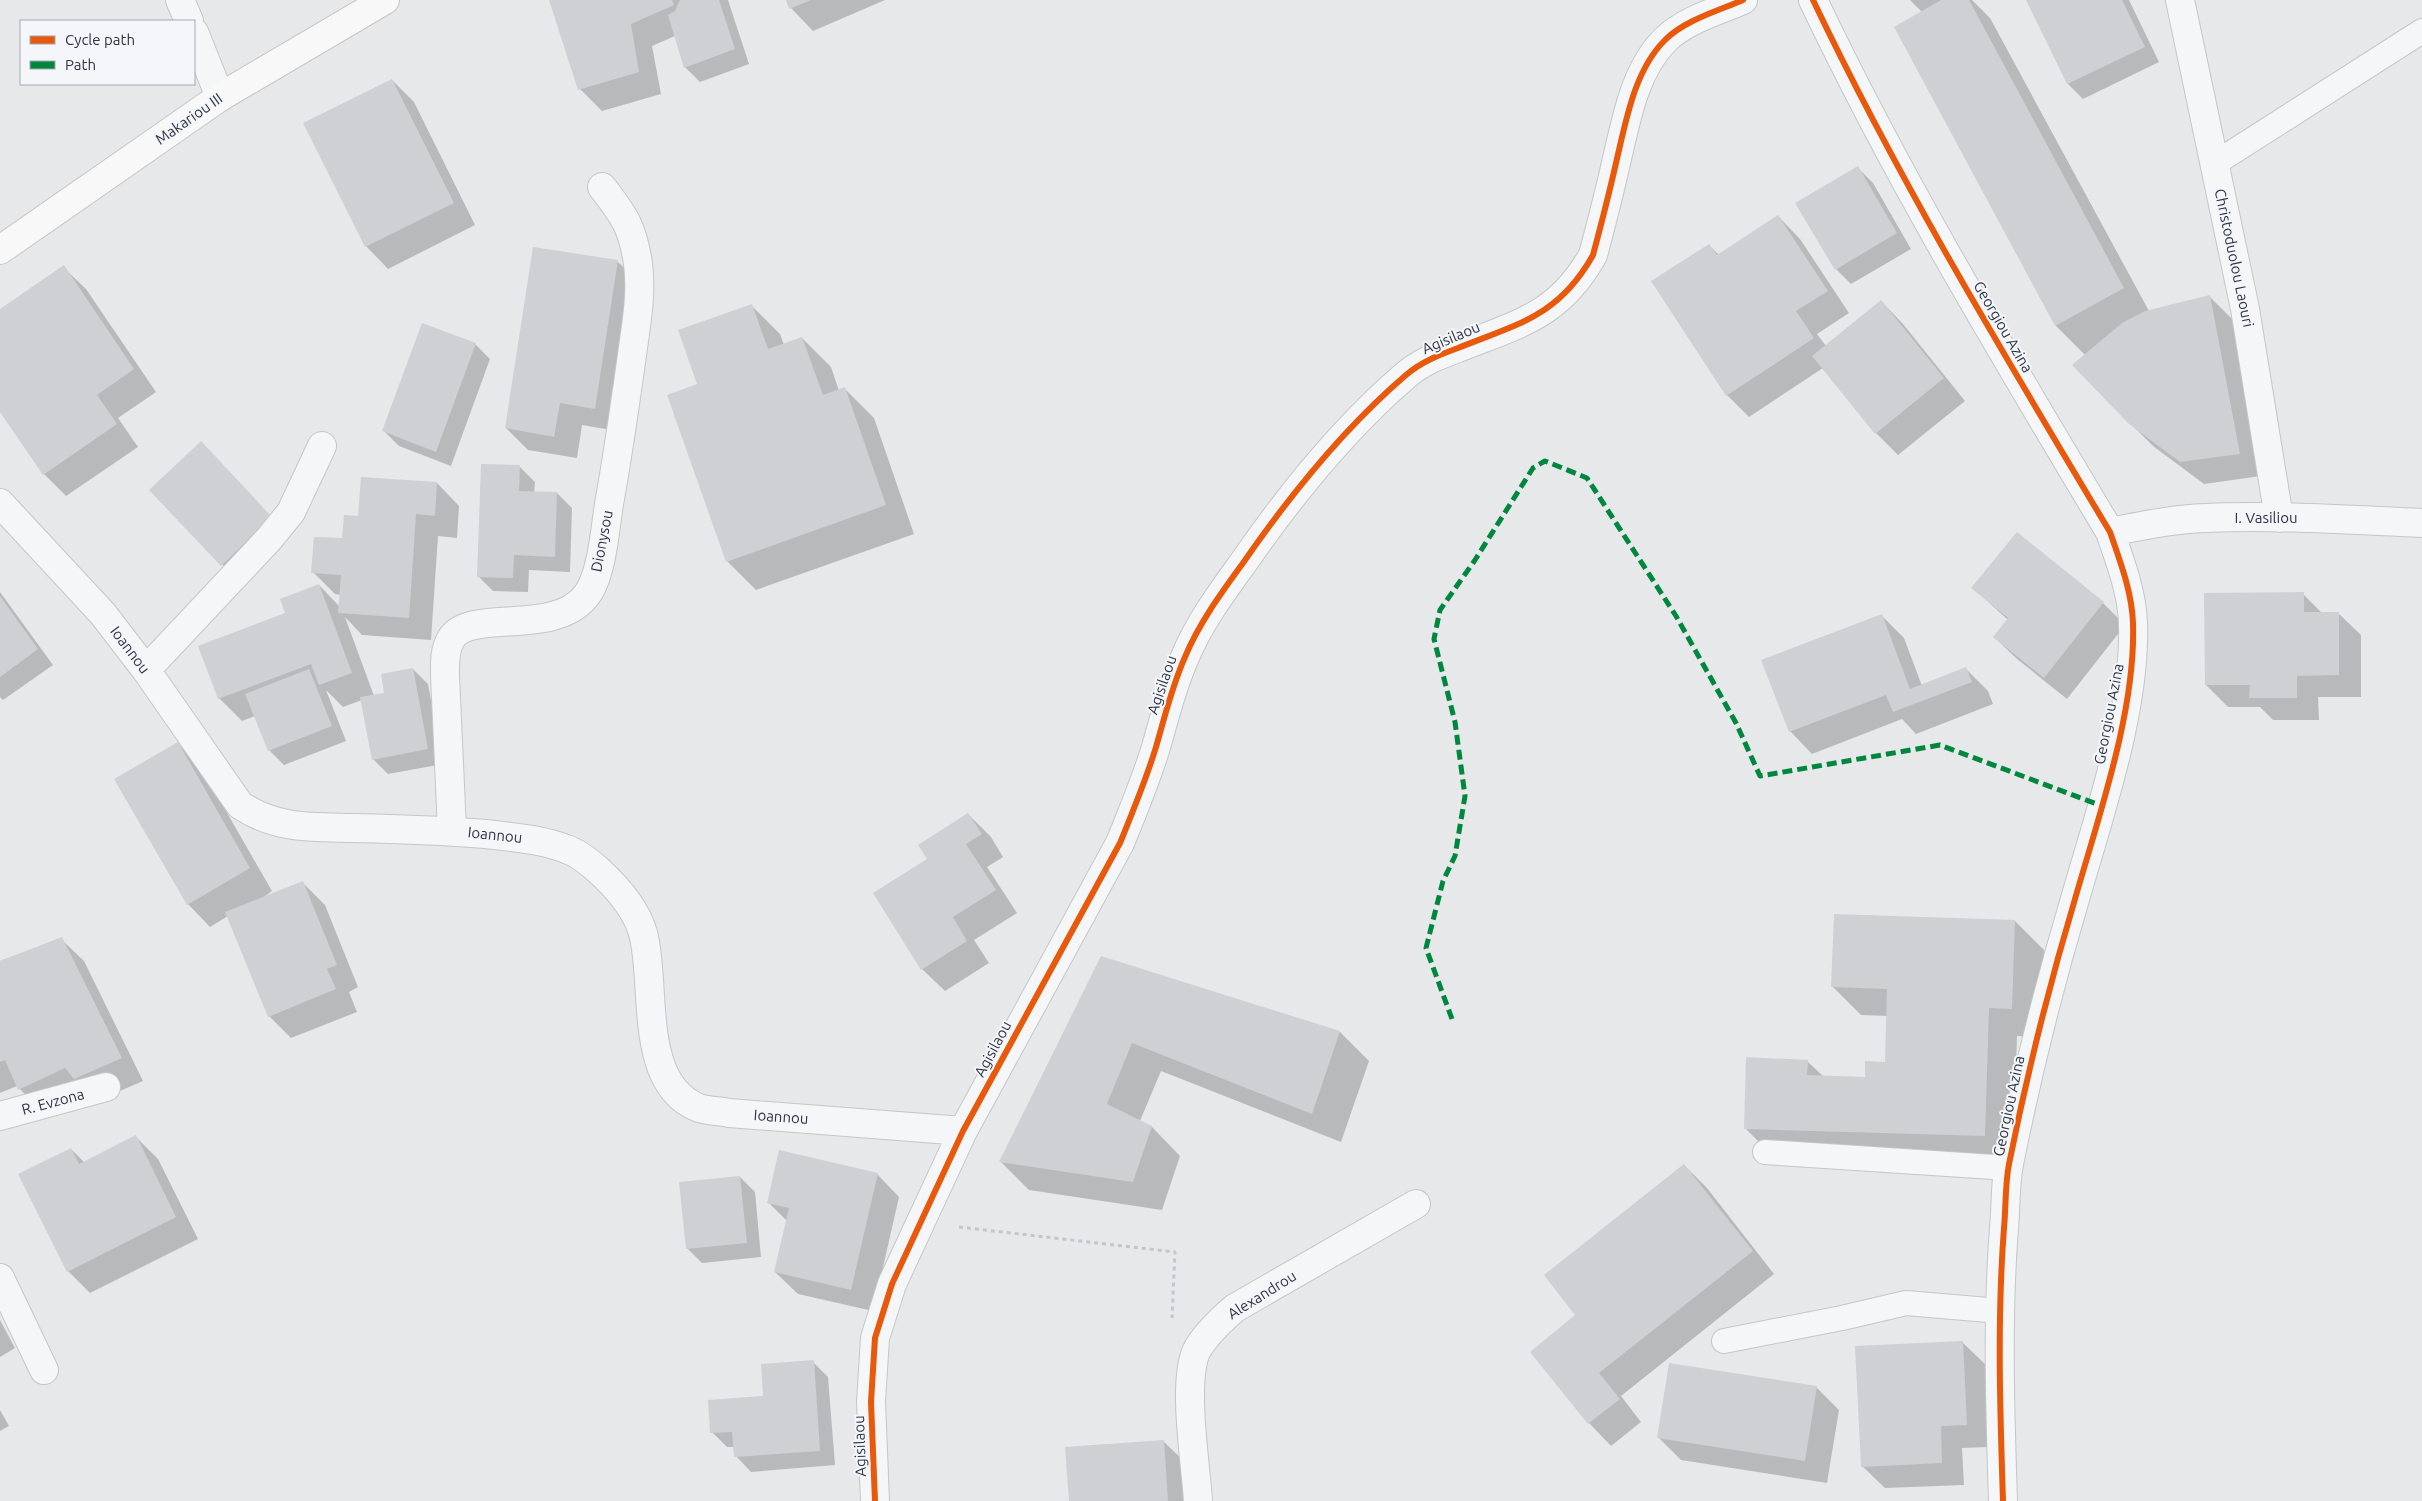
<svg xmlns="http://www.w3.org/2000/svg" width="2422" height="1501" viewBox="0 0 2422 1501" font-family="Ubuntu,sans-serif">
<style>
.shadow{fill:#0003}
.building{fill:#ced0d3}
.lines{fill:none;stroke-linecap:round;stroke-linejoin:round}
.service-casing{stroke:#c4c6c8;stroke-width:26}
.minor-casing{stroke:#c4c6c8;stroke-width:30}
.secondary-casing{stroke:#c4c6c8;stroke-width:30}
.path{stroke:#c5c6ca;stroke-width:3;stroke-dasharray:4 4;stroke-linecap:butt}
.service{stroke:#f5f6f7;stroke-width:24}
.minor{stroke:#f5f6f7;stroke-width:28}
.secondary{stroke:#f8f8f8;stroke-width:28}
.quiet{stroke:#00873e;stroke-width:5;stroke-dasharray:10 5;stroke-linecap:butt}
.cycleway-casing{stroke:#f4f6f9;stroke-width:9}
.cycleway{stroke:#e8590c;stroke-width:6}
.labels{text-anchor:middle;stroke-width:4;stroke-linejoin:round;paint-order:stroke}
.street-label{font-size:15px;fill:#2b3445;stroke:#f4f6f9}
</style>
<rect width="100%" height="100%" fill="#e6e8ea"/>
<path class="shadow" d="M550,0H728L749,64L700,82L685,67L675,36L652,46L661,94L602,111L580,89Z
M787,0H885L813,31L791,8Z
M1910,0H1972L1990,18L2149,311L2210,297L2232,319L2261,476L2204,484L2153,446L2130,423L2086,356L2056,326L1922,12Z
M2028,0H2129L2159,62L2083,99L2068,84Z
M392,80L414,102L475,225L388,269L366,246Z
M1858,168L1873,183L1911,249L1851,284L1836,269L1797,204Z
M1778,216L1800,239L1849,313L1817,334L1826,346L1881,301L1903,324L1965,401L1898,455L1876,433L1823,368L1749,417L1727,395L1709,245L1719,255Z
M617,261L640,284L617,431L582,425L577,458L528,450L506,428Z
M63,267L86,289L156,392L118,418L138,447L66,496L44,474L0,410V310Z
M751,305L780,334L784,345L802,338L831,367L839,391L845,389L874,418L914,534L756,590L727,561L699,385Z
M475,344L490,359L451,466L399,446L384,431Z
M520,467L535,482L534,493H557L572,508L570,572L529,570L528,592L493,591L478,576Z
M362,478L437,483L459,506L457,538L438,536L431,640L362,635L345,617L374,696L386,694L413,669L428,684L443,764L388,774L373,759L362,700L343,707L326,690L346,741L284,765L269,750L255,716L242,721L219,698L287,614L319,585L340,607L341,595L335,594L313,572L344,540L359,517Z
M151,490L287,533L237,580Z
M2017,533L2103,603L2125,625L2067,699L2017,659L1994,637L2008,620L1973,588Z
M0,592L53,665L3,700L0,697Z
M2303,594L2322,613H2338L2361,635V697H2318L2319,720H2273L2260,707H2228L2206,685Z
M1882,616L1904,638L1922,686L1966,669L1988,691L1993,704L1916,734L1902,719L1812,754L1790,731Z
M178,744L200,766L272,891L260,900L303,883L325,905L358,987L349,992L357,1012L291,1038L269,1016L228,916L210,927L188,904Z
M968,814L991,837L1003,857L987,867L1017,913L974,940L989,963L945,991L922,969L929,859Z
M2015,921L2044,950L2040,1037L2017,1036L2013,1164L1774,1157L1745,1128L1807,1061L1824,1077L1866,1079L1886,1063L1888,1016L1861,1015L1833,987Z
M61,939L84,961L143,1081L97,1101L41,1111L17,1086L0,1093V961Z
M1101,957L1340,1032L1369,1061L1341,1142L1161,1071L1140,1121L1152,1127L1180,1156L1162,1210L1029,1190L1001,1162Z
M136,1137L158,1159L198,1239L90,1293L68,1271L71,1149L85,1163Z
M1684,1165L1707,1188L1774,1274L1621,1396L1641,1422L1611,1446L1589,1423L1577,1315Z
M877,1174L899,1197L873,1311L798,1294L775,1272L787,1221L768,1202Z
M740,1177L755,1192L761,1257L702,1263L687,1248Z
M0,1320L15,1348L0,1357Z
M1962,1342L1985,1364L1988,1447L1962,1448L1964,1485L1885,1488L1862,1466Z
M813,1362L828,1377L835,1465L751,1472L736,1456L735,1447H727L712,1432Z
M1816,1387L1839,1410L1827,1483L1681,1460L1658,1437Z
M0,1410L9,1426L0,1431Z
M1163,1441L1186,1463L1188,1501H1071Z"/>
<path class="building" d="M549,0H672L674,5L631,24L639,72L578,90Z
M680,0H719L735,49L684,68L668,15L675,11Z
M786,0H811L789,9Z
M1941,0H1969L2124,288L2055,326L1894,27Z
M2026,0H2122L2145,47L2067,84Z
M392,79L454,203L365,247L303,123Z
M1858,166L1897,233L1835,270L1795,203Z
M1778,215L1828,291L1796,311L1814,338L1726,396L1651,281L1709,244L1717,255Z
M533,247L618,260L595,409L560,403L554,437L505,428Z
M64,265L134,369L97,395L117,424L43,475L0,412V309Z
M2210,295L2240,454L2180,462L2129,424L2072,365L2122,323L2145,311Z
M1881,300L1944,378L1875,434L1812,356Z
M752,304L768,349L802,337L823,395L845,387L886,505L726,562L667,395L697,384L678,330Z
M422,323L476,343L436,452L382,431Z
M201,441L272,517L221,566L149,490Z
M481,464L520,465L519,491L557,492L555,557L514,555L513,578L477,577Z
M361,477L437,482L435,516L416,514L409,618L338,613L341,575L311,573L314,537L342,538L344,515L358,516Z
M2017,532L2104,602L2044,678L1993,637L2008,618L1971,588Z
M319,584L352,673L319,685L311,664L218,699L198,646L285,613L280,599Z
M2304,592V612H2339V675L2297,676V698H2249L2250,685H2205L2204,593Z
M0,596L38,649L0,677Z
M1882,614L1910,689L1966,667L1972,682L1893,712L1886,695L1789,732L1761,660Z
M413,668L428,749L372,760L360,697L384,693L381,674Z
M309,669L332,726L268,751L245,694Z
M178,742L250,868L187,905L114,779Z
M968,813L982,834L966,844L996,890L953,917L967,941L921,970L873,893L927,859L918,845Z
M303,881L337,965L327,969L336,989L268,1017L225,912Z
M1834,914L2015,920L2012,1009L1989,1008L1985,1136L1744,1129L1746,1057L1808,1060L1807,1075L1865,1077V1061L1885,1062L1887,989L1831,987Z
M62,937L122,1058L74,1079L65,1068L18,1090L5,1060L0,1062V961Z
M1101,956L1340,1031L1312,1114L1132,1043L1107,1104L1152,1126L1133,1182L999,1162Z
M136,1135L176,1217L67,1272L18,1174L71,1148L79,1164Z
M779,1150L878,1173L851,1290L774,1272L789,1208L767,1203Z
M1684,1164L1753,1251L1599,1373L1620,1399L1588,1424L1530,1352L1575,1315L1544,1275Z
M740,1176L747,1243L686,1249L679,1182Z
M1963,1341L1967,1425L1941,1426L1942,1463L1861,1467L1855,1346Z
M814,1360L820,1451L734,1457L732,1432L710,1433L708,1400L763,1396L761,1364Z
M1669,1363L1817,1386L1805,1461L1657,1438Z
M1164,1440L1168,1501H1069L1065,1447Z"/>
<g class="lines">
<g class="service-casing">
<path id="service" d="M2214,164L2422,31
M1765,1152L2009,1168
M1724,1341L1842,1318L1906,1303L2000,1311"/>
</g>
<g class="minor-casing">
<path id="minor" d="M180,0L189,21
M1813,0C1900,183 2006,358 2110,532C2120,561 2132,592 2133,623C2136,710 2099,815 2075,899C2049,986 2027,1074 2009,1164C2005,1184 2006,1207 2004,1228C1997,1319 2000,1410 2003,1501
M2180,0L2245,309L2279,518
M194,32L220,97
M0,503L103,614L146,670L240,805C276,829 310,827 352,828C400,829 448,830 495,835C519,838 543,840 566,849C576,852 589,862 597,869C616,886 636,909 643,933C657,984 637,1084 699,1108C708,1111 720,1111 729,1113L963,1131
M2110,532C2141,526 2173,519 2205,518C2277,515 2350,520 2422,523
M146,670L269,539L291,512L322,446
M452,830L445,676C445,664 444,650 451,639C469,608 554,637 586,596C602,576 605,529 609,504C618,455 625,405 632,355C636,325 642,295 638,264C633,228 624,215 602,187
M0,1116L106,1087
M0,1278L44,1370
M875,1501L871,1402L875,1338L892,1284L963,1131L1120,843C1133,811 1146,780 1156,747C1165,716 1172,686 1185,657C1199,623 1222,592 1243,563C1290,495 1343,429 1406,375C1421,362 1439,355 1458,348C1518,324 1559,316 1593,255C1601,225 1609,194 1616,163C1626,121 1634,71 1665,40C1685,20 1718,11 1743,0
M1198,1501C1196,1465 1181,1377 1198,1348C1208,1332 1221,1320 1235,1308L1416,1204"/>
</g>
<g class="secondary-casing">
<path id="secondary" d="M0,250L220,97L385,0"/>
</g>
<path class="path" d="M959,1227L1175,1252L1172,1318"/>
<use href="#service" class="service"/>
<use href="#minor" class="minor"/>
<use href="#secondary" class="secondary"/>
<path class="quiet" d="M1452,1019L1426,948L1443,881L1455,856L1465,796L1455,722L1434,639L1440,610L1475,560L1533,468L1545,461L1587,478L1676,616L1736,723L1760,776L1940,745L2102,806"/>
<g class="cycleway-casing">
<path id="cycleway" d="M1813,0C1900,183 2006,358 2110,532C2120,561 2132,592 2133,623C2136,710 2099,815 2075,899C2049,986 2027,1074 2009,1164C2005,1184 2006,1207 2004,1228C1997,1319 2000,1410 2003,1501
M875,1501L871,1402L875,1338L892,1284L963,1131L1120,843C1133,811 1146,780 1156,747C1165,716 1172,686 1185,657C1199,623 1222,592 1243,563C1290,495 1343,429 1406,375C1421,362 1439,355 1458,348C1518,324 1559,316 1593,255C1601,225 1609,194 1616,163C1626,121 1634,71 1665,40C1685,20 1718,11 1743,0"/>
</g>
<use href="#cycleway" class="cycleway"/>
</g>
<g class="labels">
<g class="street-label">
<text transform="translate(189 119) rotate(-35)" y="5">Makariou III</text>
<text transform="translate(2234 258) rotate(78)" y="5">Christoduolou Laouri</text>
<text transform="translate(2003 327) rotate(60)" y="5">Georgiou Azina</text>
<text transform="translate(1451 338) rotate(-23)" y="5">Agisilaou</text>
<text x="2266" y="523">I. Vasiliou</text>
<text transform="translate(602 541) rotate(-79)" y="5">Dionysou</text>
<text transform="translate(130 650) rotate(53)" y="5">Ioannou</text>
<text transform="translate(1162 685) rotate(-71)" y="5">Agisilaou</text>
<text transform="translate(2109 714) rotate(-79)" y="5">Georgiou Azina</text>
<text transform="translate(495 835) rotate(6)" y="5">Ioannou</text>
<text transform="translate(993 1049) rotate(-62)" y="5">Agisilaou</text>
<text transform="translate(53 1102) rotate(-15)" y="5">R. Evzona</text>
<text transform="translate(2009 1106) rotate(-78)" y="5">Georgiou Azina</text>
<text transform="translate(781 1117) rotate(4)" y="5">Ioannou</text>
<text transform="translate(1262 1295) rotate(-32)" y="5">Alexandrou</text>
<text transform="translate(860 1446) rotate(-92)" y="5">Agisilaou</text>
</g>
</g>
<rect x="20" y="20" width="175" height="65" fill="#f4f6f9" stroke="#a4a8b1"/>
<rect x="30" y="36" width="25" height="8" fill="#e8590c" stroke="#a4a8b1"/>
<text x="65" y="45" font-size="15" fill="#2b3445">Cycle path</text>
<rect x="30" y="61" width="25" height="8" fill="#00873e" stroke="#a4a8b1"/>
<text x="65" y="70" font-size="15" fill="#2b3445">Path</text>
</svg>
